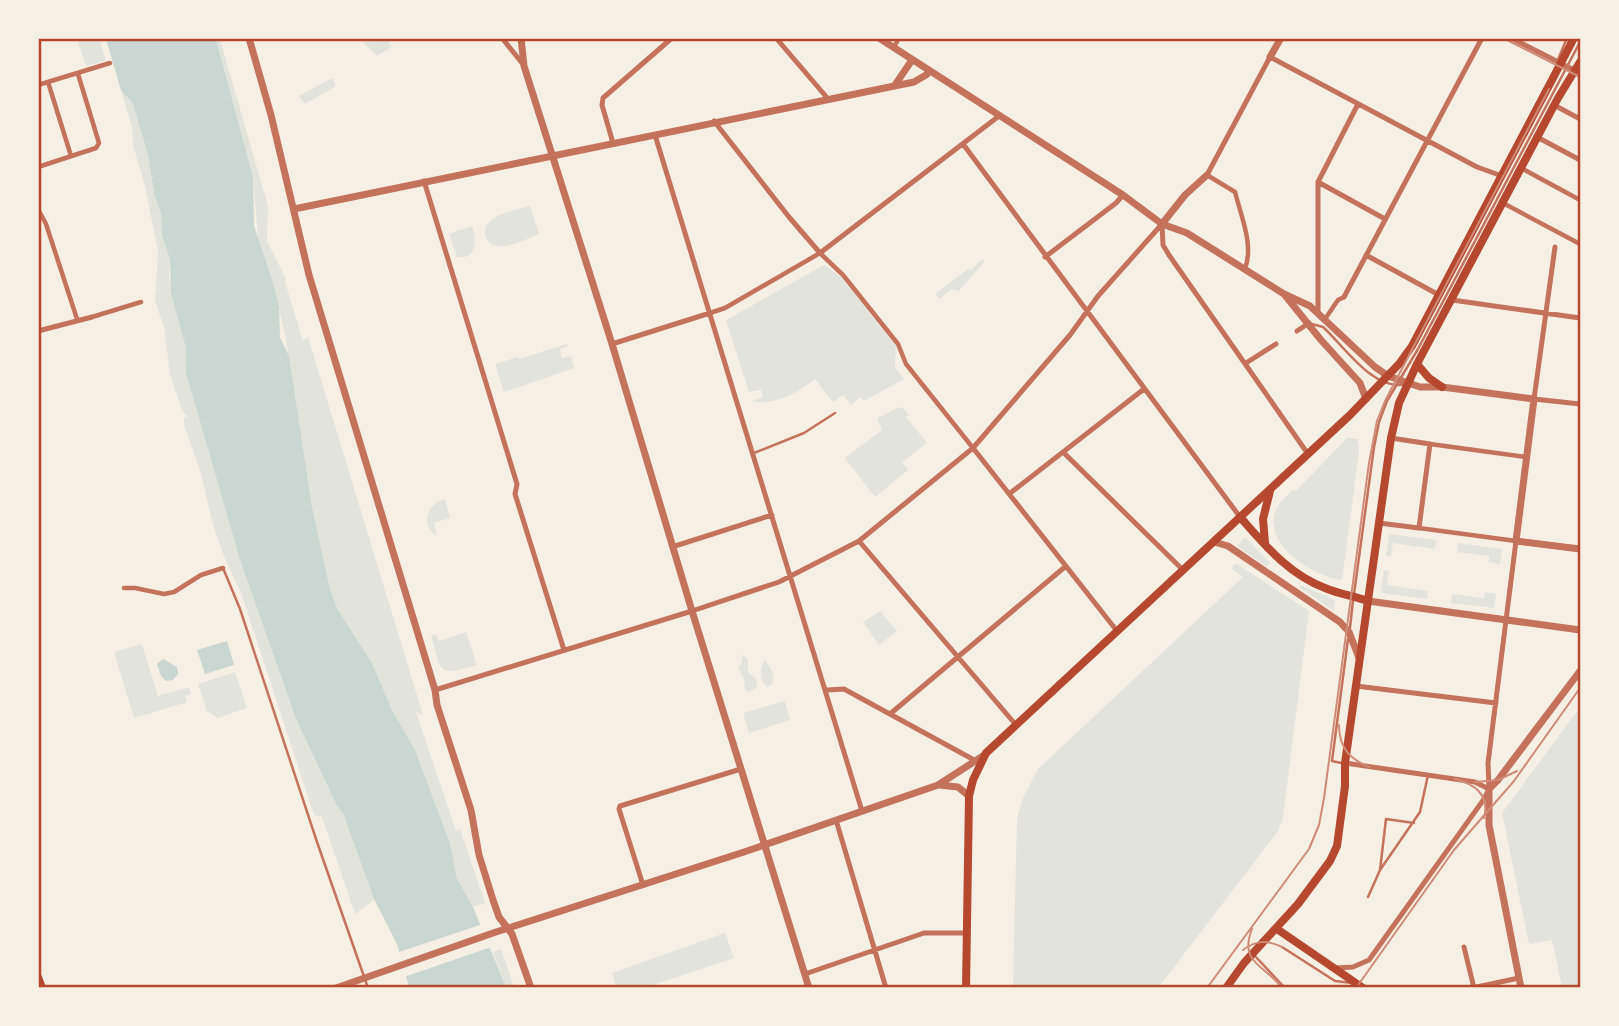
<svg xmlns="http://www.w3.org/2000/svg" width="1619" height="1026" viewBox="0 0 1619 1026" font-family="Spectral,serif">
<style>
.green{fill:#e2e4dc}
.water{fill:#c9d6d2}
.pier{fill:#f6efe4}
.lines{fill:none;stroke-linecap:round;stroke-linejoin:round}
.service{stroke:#c5725c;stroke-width:2.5}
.pedestrian{stroke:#c5725c;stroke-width:4.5}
.minor{stroke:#c5725c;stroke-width:5}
.tertiary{stroke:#c5725c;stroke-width:7}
.secondary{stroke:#b5482f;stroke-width:8}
.tram{stroke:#cf8b77;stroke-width:2}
.neatline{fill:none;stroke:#b5482f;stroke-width:2.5}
</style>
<rect width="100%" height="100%" fill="#f6efe4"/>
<path class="green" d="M77,39H99L106,60L86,66Z
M216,39H220L268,206L267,241L286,279L285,282L303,341L308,337L423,715L416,712L456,831L460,829L485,903L473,907L457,879L450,843L415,750L392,710L372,663L338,610L330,589L312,507L285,334L271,276L258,238L253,177Z
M360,39H387L392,47L377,56Z
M332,78L336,86L305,104L299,96Z
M121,90L133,104L148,155L154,193L161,214L162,236L170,259L169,277L186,348V373L240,560L296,719L337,806L343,813L375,899L355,914L322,817L314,815L241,593L223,554L213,525L200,470L184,425V418L187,416L182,410L170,375L164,327L155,301L158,251L145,186L133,145L132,127Z
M530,206L539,234C526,239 490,259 485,234C484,227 488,223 493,219C503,212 519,209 530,206Z
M472,226C477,241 477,260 457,257L449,234Z
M982,259L985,261L959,291L952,289L939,299L935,294L968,269L971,270Z
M824,265L841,277L896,346L895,367L904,379L864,401L861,397L851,405L843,395L833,402L815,379C798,392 775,406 752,401L763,397L761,390L749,392L726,320Z
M567,344L568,346L560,349L562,358L571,356L574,368L504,392L495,364L518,357L519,359Z
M898,407L904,409L909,415L906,417L927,443L902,462L908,470L875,497L845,458L882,430L877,419Z
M1347,438L1358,439L1359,452L1342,580C1314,576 1264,547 1275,512C1277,504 1286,497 1292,490H1297Z
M445,499L450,518L434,523L437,534L435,535C420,523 428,504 445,499Z
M1389,534L1436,540L1435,549L1393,543L1391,557L1386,556Z
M1245,537L1270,563L1267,567L1237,546Z
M1458,543L1502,549L1500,564L1489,562V556L1457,552Z
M1234,564H1237L1309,611L1283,817L1278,831L1159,987H1013L1017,819L1022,800L1038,769L1243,577L1232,569Z
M1384,570L1389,571L1387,585L1428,591L1427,599L1381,593Z
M1300,585L1335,600L1334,611L1299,587Z
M1485,592L1496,594L1494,608L1451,603L1452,594L1484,598Z
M880,611L897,631L879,645L863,622Z
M466,632L477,665C437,677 442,673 431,636L436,634L439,641Z
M142,644L158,696L189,687L191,694L185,696L187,702L134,718L114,652Z
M743,655L748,659V672L757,680L756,685L758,687L749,692L745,690L744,679L738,667L742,663Z
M765,660L774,675L772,678L773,684L767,687C758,679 760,668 765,660Z
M235,672L247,708L218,718L207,711L198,684Z
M785,701L790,720L749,733L743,713Z
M1580,707V987H1562L1552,940L1529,944L1502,813Z
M725,933L734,958L647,987H609L616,985L612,973Z
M501,949L514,987H506L493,952Z"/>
<path class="water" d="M106,39H216L253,177L254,226L271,276L279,306L280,337L289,356L312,507L330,589L338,610L372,663L392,710L415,750L450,843L457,879L473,907L506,987H409L397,944L374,899L343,813L337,806L296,719L240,560L186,373V348L171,293L170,259L162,236L161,214L154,193L148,155L133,104L121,90Z
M227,641L234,665L205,674L197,650Z
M163,659L177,667L178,674L173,680L166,681L161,676L157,664Z"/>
<path class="pier" d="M483,924L494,946L404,977L396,953Z"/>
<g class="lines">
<path class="service" d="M1557,62L1567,38
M1312,324L1323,327C1344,346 1374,392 1405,384
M754,453L804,433L835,413
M223,568L240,609L317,842L368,988
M1354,594L1374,447L1379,422L1387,401L1418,349L1580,42
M1350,628L1353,600
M1341,763L1332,761L1348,639
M1414,823L1386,819L1380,870L1420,812L1428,775
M1368,897L1380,870
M1282,947L1335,981L1352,983
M1254,955L1285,988"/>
<path class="pedestrian" d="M894,47L899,38
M48,82L71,156
M38,85L110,63
M38,167L96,148L99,143L78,74
M1521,168L1580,200
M1207,175L1235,192C1241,216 1254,245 1245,269
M1503,203L1580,244
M38,209L46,224L77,319
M710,313L725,308L820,253L843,275L898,344L906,364L973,448
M92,317L141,302
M1325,319L1338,300L1344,297
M1430,444L1526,457
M1419,528L1516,541
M124,588H135L164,594L174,592L201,575L223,568"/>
<path class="minor" d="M502,38L522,63
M776,38L829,100
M1511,38L1580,73
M1554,105L1580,119
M714,121L789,217L820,253L999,116
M655,135L862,811
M1537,137L1580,160
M613,143L602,105L603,98L672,38
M963,144L1240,517
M1207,175L1270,57L1477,167L1502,176
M424,181L517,484L515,494L564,650
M1318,182L1385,219
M1162,224L1163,245L1169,255L1308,454
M1555,247L1534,399L1580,404
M1366,255L1439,295
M1045,257L1116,203L1123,195
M1344,297L1482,38
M1452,300L1580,318
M1318,313V182L1358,104
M38,331L92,317
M1297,331L1309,323
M612,344L710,313
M1246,363L1276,344
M973,448L1117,631
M1063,452L1183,570
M1009,494L1144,389
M1379,523L1419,528L1430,444L1391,438
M859,541L1016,725
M672,547L772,515
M1356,686L1496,703
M435,690L692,611L779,582L859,541L973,448L1070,335L1098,296L1162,224
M827,690L844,689L976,761
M890,714L1066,566
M1345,763L1475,782L1489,789
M836,820L886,988
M643,885L619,809L620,806L741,769
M1464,947L1474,988
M1336,968L1353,967L1369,960L1484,799L1489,789L1488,763L1516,541
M805,974L924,933H967
M1472,988L1519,978"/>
<path class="tertiary" d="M249,38L271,115L309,275L435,690L437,705L471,810L479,855L493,900L499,917L512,934L531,988
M521,38L524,66L612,344L692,611L809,988
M879,38L1123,195L1162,224L1187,233L1284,294L1310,306L1375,367L1388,376L1420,387H1442L1534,399L1516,541L1580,549
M1270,57L1281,38
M895,85L912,60
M294,209L914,82L926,75L930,71
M1162,224L1185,195L1207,175
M1284,294L1321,340L1360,383L1366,399
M1214,542L1228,546L1340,622L1349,632L1359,658
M1368,601L1580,630
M939,785L958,787L969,796
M336,988L496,932L744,852L938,785L986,754
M1521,988L1489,825V789L1498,780L1580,671"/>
<path class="secondary" d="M1417,364L1429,378L1442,387
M1240,517C1265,545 1288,574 1325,588C1339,594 1354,596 1368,601
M1265,543L1263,519L1270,491
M1277,929L1363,988
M38,977L42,988
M966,988L969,796L973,780L986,753L1350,415L1399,364L1412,346L1574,38
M1226,988L1244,963L1298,904L1330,861L1337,846L1345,786V763L1391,438L1399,403L1417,364L1558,98L1580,62"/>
<path class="tram" d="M1503,38L1580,77
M1339,725C1339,748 1350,759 1369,767
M1455,779C1475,784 1490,795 1484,818
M1475,782L1498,780L1517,771
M1252,929C1238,964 1267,966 1282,988
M1243,950C1256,940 1267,940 1282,947
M1207,988L1309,849L1319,825L1324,798L1369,463L1377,421L1385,401L1549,89
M1356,988L1454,850L1514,781L1580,688"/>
</g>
<rect width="1619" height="1026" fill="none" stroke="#f6efe4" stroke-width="80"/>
<rect x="40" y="40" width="1539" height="946" class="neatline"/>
</svg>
